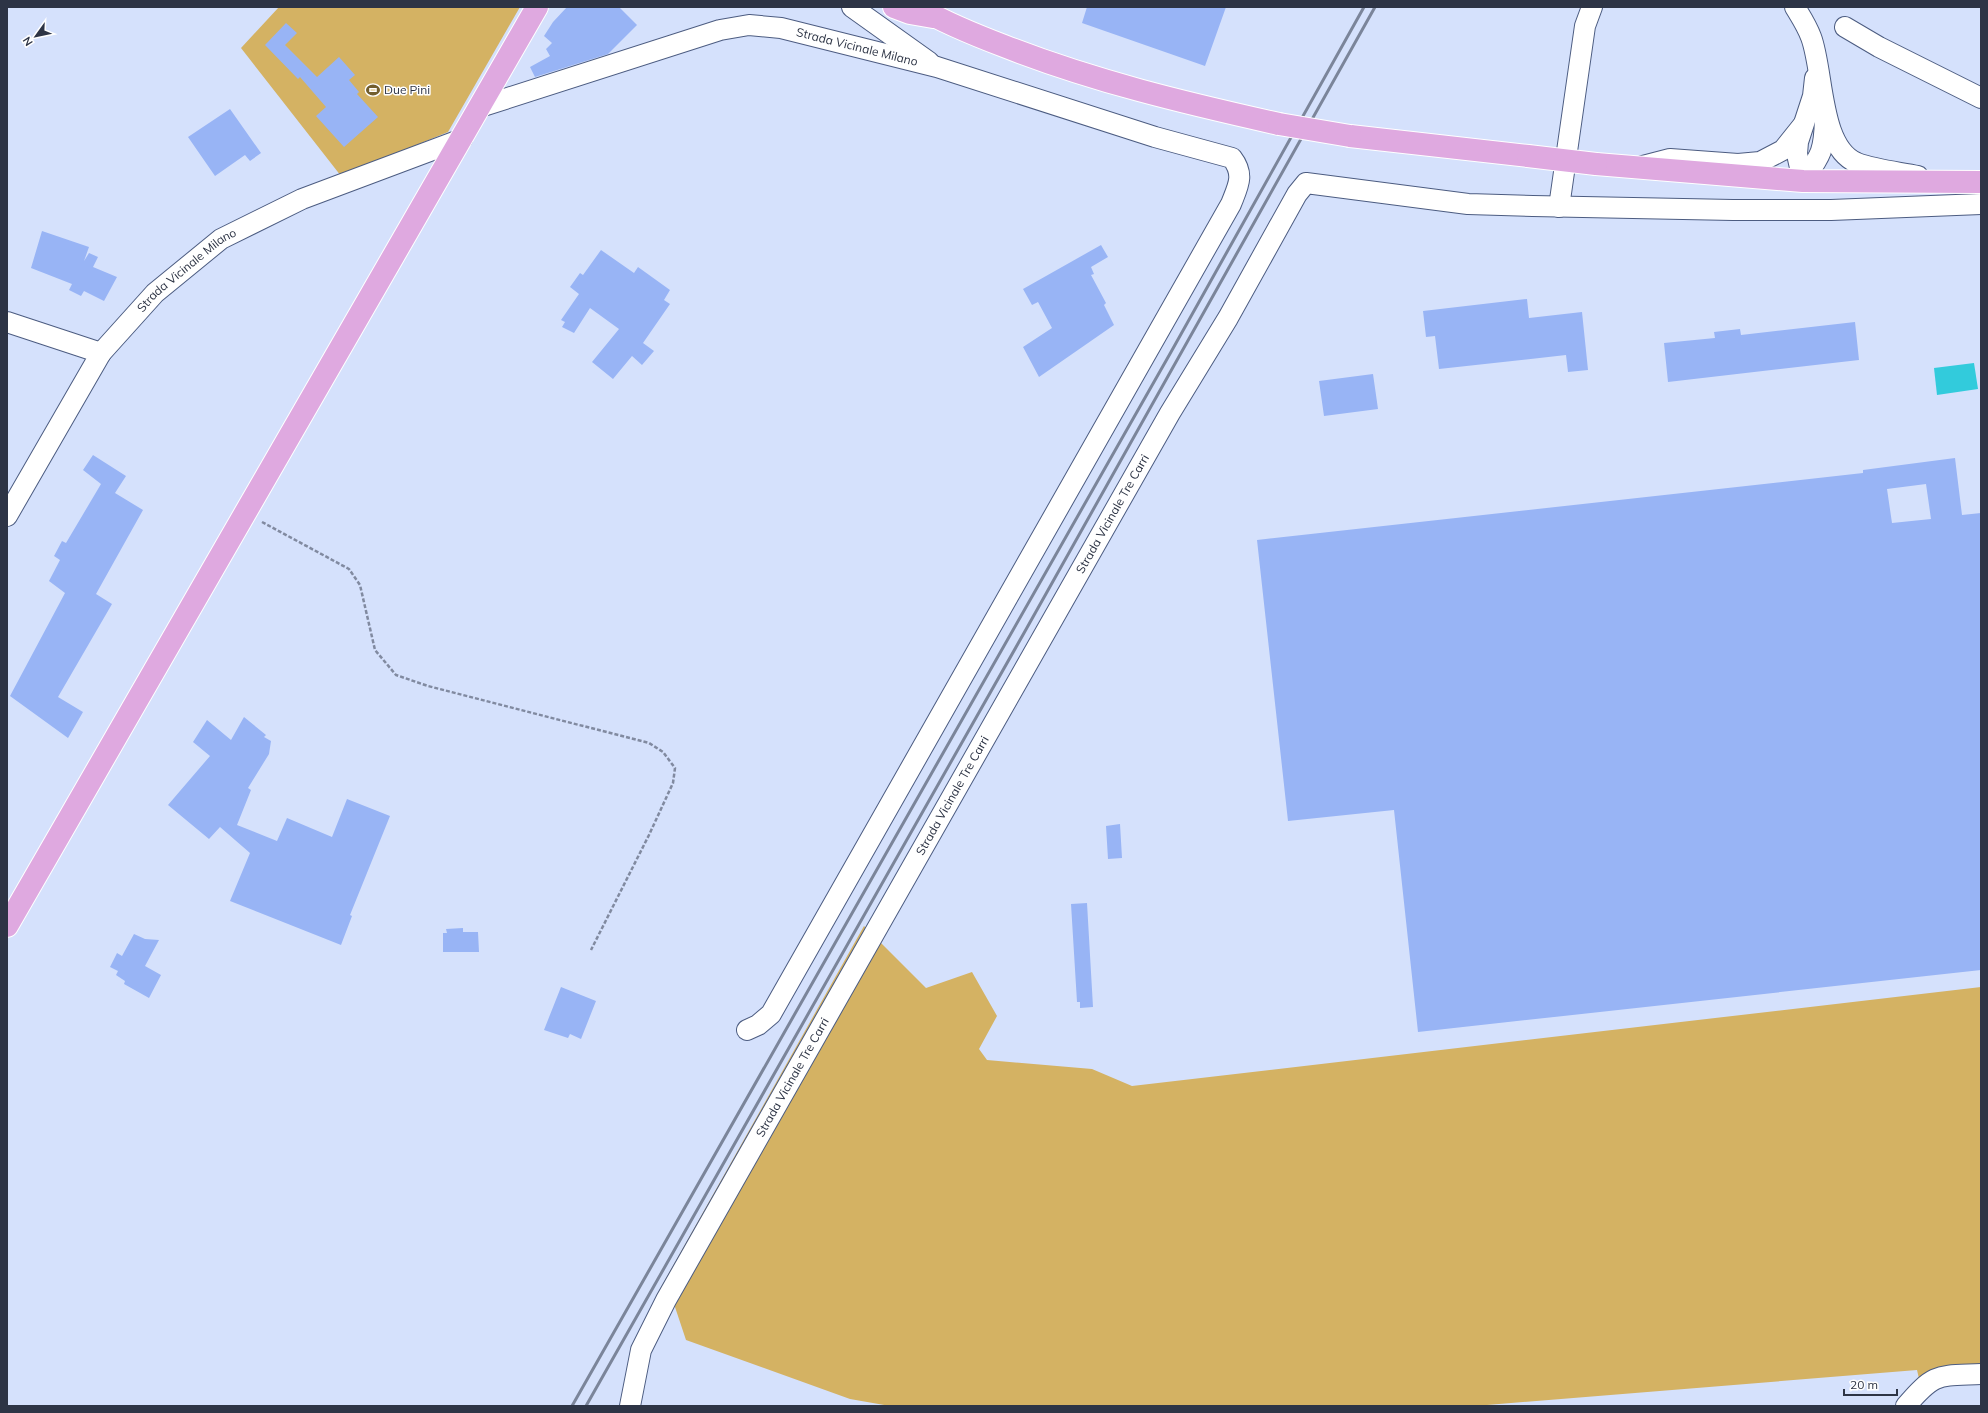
<svg xmlns="http://www.w3.org/2000/svg" width="1988" height="1413" viewBox="0 0 1988 1413" font-family="Mulish,sans-serif">
<style>
.green{fill:#d4b263}
.water{fill:#32cbdc}
.building{fill:#98b4f5;fill-rule:evenodd}
.lines{fill:none;stroke-linecap:round;stroke-linejoin:round}
.minor-casing{stroke:#4c5c81;stroke-width:22}
.major-casing{stroke:#fff;stroke-width:24}
.path{stroke:#818aa0;stroke-width:2.5;stroke-dasharray:4 2;stroke-linecap:butt}
.minor{stroke:#fff;stroke-width:20}
.major{stroke:#dfa9e0;stroke-width:22}
.rail{stroke:#7b859a;stroke-width:3}
.major-bridge-casing{stroke:#fff;stroke-width:24;stroke-linecap:butt}
.major-bridge{stroke:#dfa9e0;stroke-width:22}
.labels{text-anchor:middle;stroke-width:3;stroke-linejoin:round;paint-order:stroke}
.street-label{font-size:12px;fill:#2d3445;stroke:#fff}
.poi-label{font-size:12px;fill:#2d3445;stroke:#fff;text-anchor:start}
</style>
<rect width="100%" height="100%" fill="#d5e1fc"/>
<path class="green" d="M279,7H520L448,132L341,176L241,48Z
M864,926L926,988L972,972L997,1016L979,1049L987,1060L1092,1069L1132,1086L1981,987V1375L1921,1387L1917,1370L1475,1406H890L850,1399L686,1340L675,1307L656,1296Z"/>
<path class="water" d="M1974,363L1978,389L1937,395L1934,368Z"/>
<path class="building" d="M567,7H619L637,25L608,54L535,77L530,67L550,56L546,49L552,43L544,36L553,22Z
M1087,7H1226L1205,66L1082,23Z
M286,23L297,33L285,45L317,77L339,57L355,75L349,80L359,92L357,94L378,117L344,147L316,116L326,107L300,77L298,79L265,45Z
M230,109L261,153L250,161L245,155L215,176L188,137Z
M42,231L89,247L84,261L89,253L98,257L93,267L117,277L104,301L84,291L81,296L69,290L72,284L31,268Z
M1101,245L1108,257L1091,267L1094,274L1091,275L1106,303L1104,305L1114,325L1039,377L1023,347L1052,328L1038,302L1032,305L1023,289Z
M601,250L634,273L638,267L670,290L664,300L670,304L643,343L654,351L642,365L632,356L613,379L592,362L619,329L590,308L574,333L562,327L565,322L561,320L579,294L570,287L580,273L583,275Z
M1527,299L1529,318L1582,312L1588,370L1568,372L1566,355L1439,369L1435,336L1426,337L1423,311Z
M1855,322L1859,360L1668,382L1664,343L1715,338L1714,332L1740,329L1741,335Z
M1373,374L1378,409L1324,416L1319,381Z
M93,455L126,476L115,493L143,510L96,594L112,604L58,697L83,712L68,738L10,696L65,593L49,581L60,560L54,556L62,541L66,543L101,484L83,470Z
M1955,458L1962,515L1981,513V970L1418,1032L1394,810L1288,821L1257,540L1863,473V470ZM1926,484L1931,519L1892,523L1887,489Z
M244,717L266,735L264,737L271,741L269,754L248,788L251,790L237,825L277,841L287,818L332,837L347,799L390,816L350,915L352,916L341,945L230,901L250,853L220,827L209,839L168,805L210,756L193,742L207,720L231,740Z
M1120,824L1122,858L1108,859L1106,826Z
M1087,903L1093,1007L1080,1008V1002H1077L1071,904Z
M463,928V932H478L479,952H443V933H447L446,929Z
M134,934L145,939L159,940L145,966L161,975L149,998L124,984L125,981L116,975L118,971L110,967L117,953L122,956Z
M561,987L596,1001L581,1039L570,1034L568,1038L544,1030Z"/>
<g class="lines">
<g class="minor-casing">
<g id="minor">
<path d="M852,7L929,62"/>
<path d="M1795,7C1801,17 1807,26 1811,37C1824,71 1819,147 1857,163C1876,170 1898,172 1918,176"/>
<path d="M1845,27L1879,47L1981,98"/>
<path id="s1" d="M480,107L720,30L749,25L781,28L937,67L1155,137L1232,158C1245,175 1238,186 1231,204L771,1014L758,1025L747,1030"/>
<path d="M1643,166L1670,159L1738,164L1760,162L1783,150L1803,125"/>
<path d="M1803,181L1797,154L1798,142L1813,96L1815,78"/>
<path d="M1803,181C1821,155 1824,152 1825,119"/>
<path d="M1559,207L1585,26L1592,7"/>
<path d="M7,322L101,353"/>
<path id="s2" d="M7,516L101,353L155,293L221,239L302,199L462,139"/>
<path id="s3" d="M630,1406L641,1350L666,1300L1170,413L1228,318L1297,194L1306,183L1468,204L1533,206L1733,210H1831L1981,204"/>
<path d="M1906,1406C1935,1372 1938,1376 1981,1374"/>
</g>
</g>
<g class="major-casing">
<path id="major" d="M894,7L910,13L933,17
M918,7C945,23 975,35 1004,46C1093,81 1185,103 1279,124
M1350,136L1528,156
M1596,164L1803,181L1981,182
M7,926L537,7"/>
</g>
<path class="path" d="M262,522L349,569L360,585L375,650L396,675L428,686L649,743L663,752L675,768L673,783L649,835L591,950"/>
<use href="#minor" class="minor"/>
<use href="#major" class="major"/>
<path class="rail" d="M572,1406L1171,352L1364,7
M586,1406L1024,633L1375,7"/>
<g class="major-bridge-casing">
<path id="major-bridge" d="M1279,124L1350,136
M1528,156L1596,164"/>
</g>
<use href="#major-bridge" class="major-bridge"/>
</g>
<defs>
<g id="stadium-bare" transform="scale(1.08)"><path d="M0-5a6.5 5 0 1 0 0 10a6.5 5 0 1 0 0-10ZM-3.5-1.8h7v3.6h-7Z" fill="#735e2d" stroke="#fff" stroke-width="2.5" paint-order="stroke"/></g>
</defs>
<g fill-rule="evenodd">
<use href="#stadium-bare" x="373" y="90"/>
</g>
<g class="labels">
<g class="street-label">
<text dy="4" stroke="none"><textPath href="#s1" startOffset="392">Strada Vicinale Milano</textPath></text>
<text dy="4" stroke="none"><textPath href="#s2" startOffset="308">Strada Vicinale Milano</textPath></text>
<text dy="4" stroke="none"><textPath href="#s3" startOffset="1017">Strada Vicinale Tre Carri</textPath></text>
<text dy="4" stroke="none"><textPath href="#s3" startOffset="693">Strada Vicinale Tre Carri</textPath></text>
<text dy="4" stroke="none"><textPath href="#s3" startOffset="369">Strada Vicinale Tre Carri</textPath></text>
</g>
<g class="poi-label">
<text x="384" y="94">Due Pini</text>
</g>
</g>
<rect width="1988" height="1413" fill="none" stroke="#2d3445" stroke-width="16"/>
<g transform="translate(36 36) rotate(237)" stroke="#ffffff" stroke-width="3" paint-order="stroke">
<path d="M0-3L7 15L0 10L-7 15Z" fill="#2d3445"/>
<text y="-6" font-size="11" font-weight="bold" text-anchor="middle" fill="#2d3445">N</text>
</g>
<path d="M1844 1389v6h53v-6" fill="none" stroke="#2d3445" stroke-width="2"/>
<text x="1850" y="1389" font-size="12" fill="#2d3445" stroke="#ffffff" stroke-width="3" paint-order="stroke">20 m</text>
</svg>
